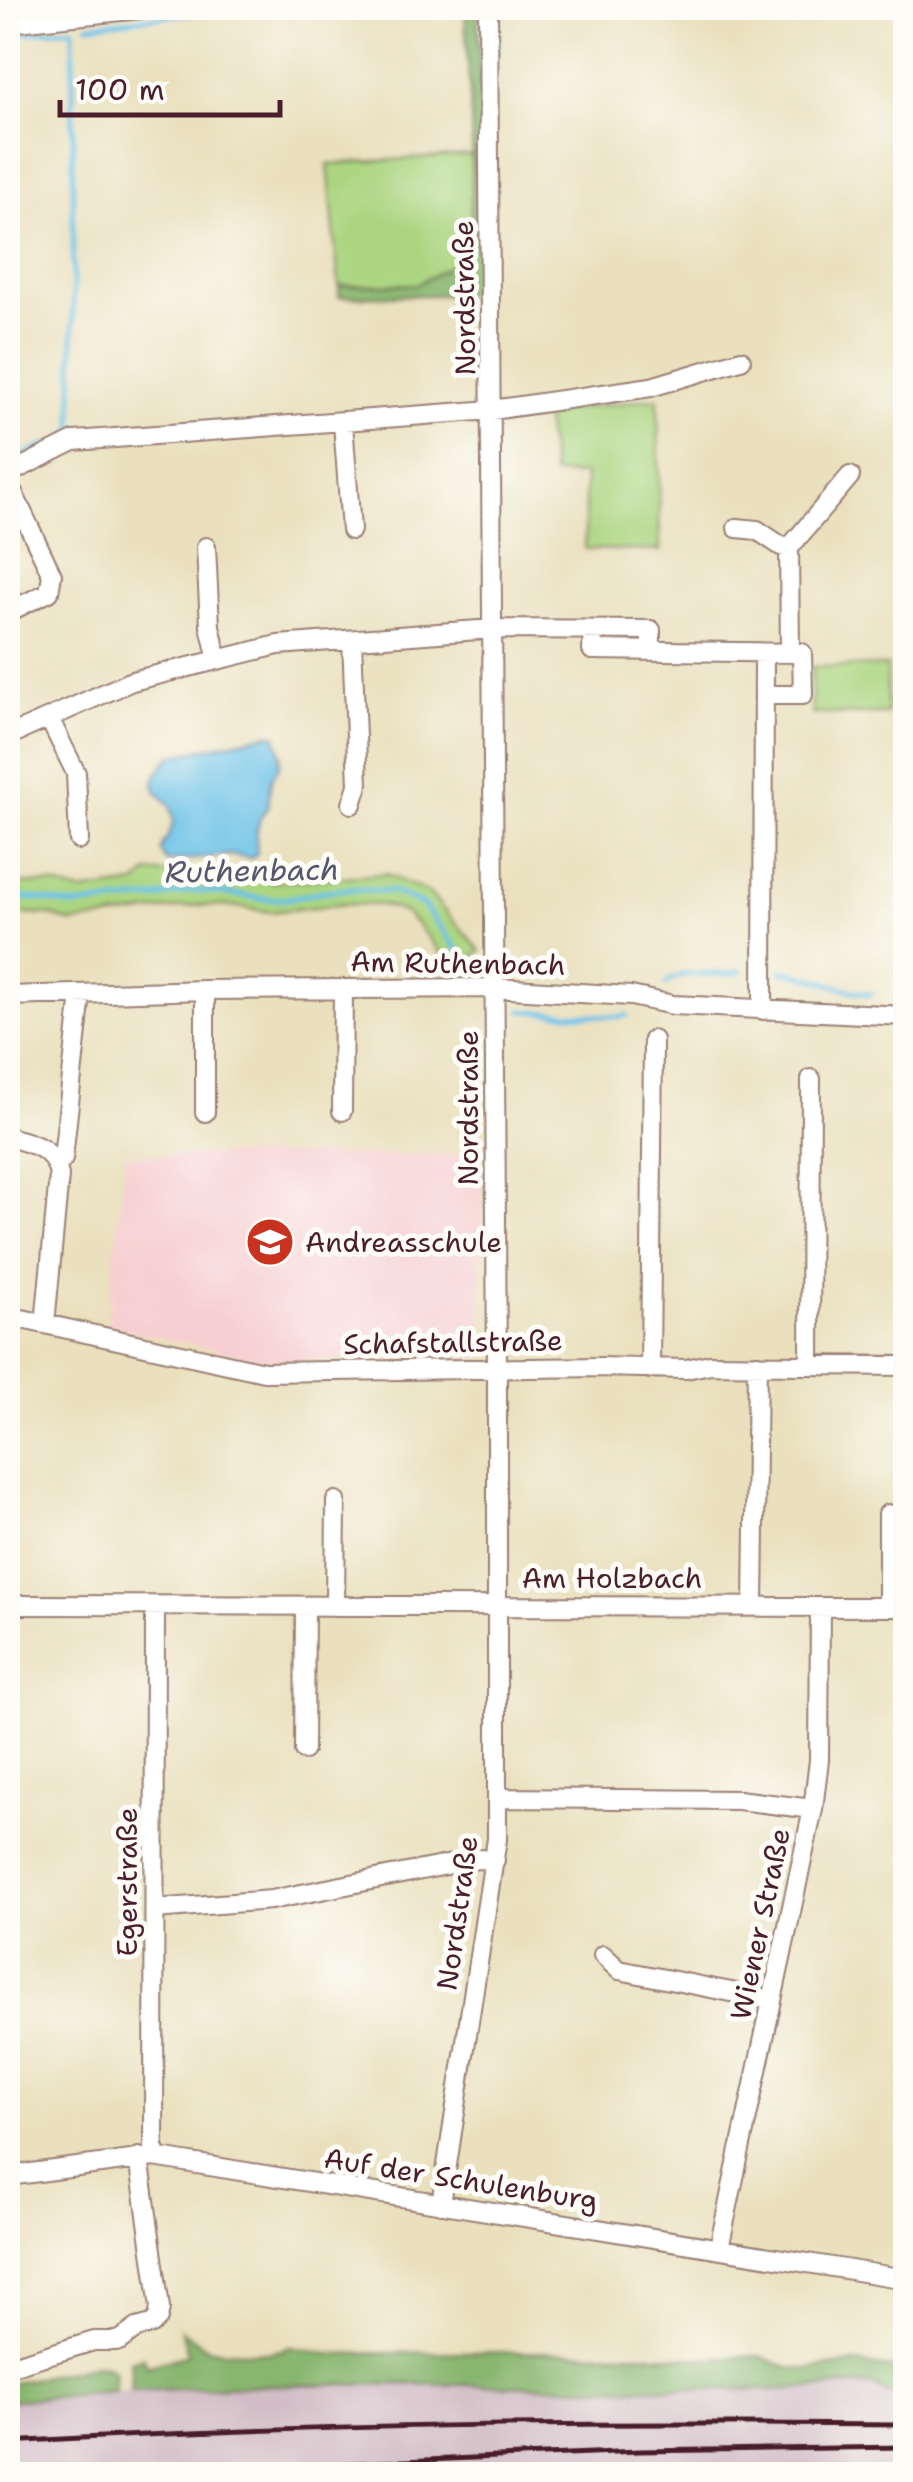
<svg xmlns="http://www.w3.org/2000/svg" width="913" height="2482" viewBox="0 0 913 2482" font-family="'Shantell Sans',sans-serif">
<style>
.built{fill:#f7cfd2}
.industrial{fill:#d2bdc6}
.green{fill:#abd580;stroke:#7a7a56;stroke-width:2.5}
.forest{fill:#88b66e;stroke:#696a4c;stroke-width:2.5}
.water{fill:#69c1e7;stroke:#5a7089;stroke-width:2.5}
.lines{fill:none;stroke-linecap:round;stroke-linejoin:round}
.stream{stroke:#69c1e7;stroke-width:5}
.minor-casing{stroke:#9a8074;stroke-width:22}
.minor{stroke:#fff;stroke-width:18}
.rail{stroke:#4a1f2b;stroke-width:5}
.labels{text-anchor:middle;stroke-width:10;stroke-linejoin:round;paint-order:stroke}
.street-label{font-size:28px;fill:#4a1f2b;stroke:#fdfcf7}
.poi-label{font-size:28px;fill:#4a1f2b;stroke:#fdfcf7;text-anchor:start}
.water-label{font-size:30px;font-style:italic;fill:#55586d;stroke:#fdfcf7}
</style>
<rect width="100%" height="100%" fill="#fdfcf7"/>
<filter id="ink" filterUnits="userSpaceOnUse"><feTurbulence type="fractalNoise" baseFrequency=".01" numOctaves="2"/><feDisplacementMap in="SourceGraphic" scale="20" xChannelSelector="R" yChannelSelector="G"/><feConvolveMatrix kernelMatrix="1 2 1 2 8 2 1 2 1" color-interpolation-filters="sRGB"/></filter>
<filter id="wash" filterUnits="userSpaceOnUse"><feTurbulence type="fractalNoise" baseFrequency=".0048" numOctaves="4" result="noise"/><feDisplacementMap in="SourceGraphic" scale="40" xChannelSelector="R" yChannelSelector="G"/><feGaussianBlur stdDeviation="2.25" result="paint"/><feColorMatrix in="noise" values="0 0 0 0 0 0 0 0 0 0 0 0 0 0 0 0 0 1.4 0 .05"/><feComposite in="paint" operator="in"/></filter>
<g filter="url(#wash)">
<rect width="100%" height="100%" fill="#eae0bd"/>
<path class="built" d="M125,1155H482V1358L267,1361L107,1326Z"/>
<path class="industrial" d="M894,1023L905,1024L906,1196H894Z
M417,2384L770,2390L874,2385L888,2394L905,2395V2474H8V2401L115,2391L274,2385Z"/>
<path class="green" d="M471,155V226L465,258L417,284L339,286L328,164Z
M658,398L660,551L585,549V475L553,474L544,413Z
M887,666V714H812V667Z
M148,873L272,874V882L386,874L429,893L481,951L454,969L418,925L404,912L384,905L346,904L270,912L232,906L200,905L73,923L49,915L8,913V883L52,884L80,892L136,884Z"/>
<path class="forest" d="M465,8H478L482,148L479,294L339,297V286L417,284L465,258C480,176 468,90 465,8Z
M181,2330L207,2348L222,2351L270,2353L291,2347L328,2354L469,2352L627,2353L709,2359L760,2355L789,2368L808,2369L854,2363L905,2370V2395L888,2394L873,2385L770,2390L417,2384L274,2385L131,2391V2361L144,2357L147,2366L188,2354Z
M97,2365L106,2366L114,2371L115,2391L8,2401V2384Z"/>
<path class="water" d="M268,734L276,736L281,754L279,767L271,779L268,806L260,818L256,834L257,854L252,858L229,855L167,862L161,851C163,840 173,833 173,821C175,790 130,797 172,756Z"/>
<g class="lines">
<path class="stream" d="M497,8V54
M17,13L58,8
M88,25L234,8
M8,35L73,28V432L67,435
M8,464L48,444
M8,897L40,899L73,906L151,899L189,891H205L269,899H285L325,891L354,889L394,892L423,905L468,963
M782,971C813,975 840,991 871,994
M666,984C683,966 716,979 741,971
M522,1011L621,1017L627,1015"/>
</g>
</g>
<g filter="url(#ink)">
<g class="lines">
<g class="minor-casing">
<path id="minor" d="M8,23L150,8
M343,423L351,530
M8,474L74,441L492,410L651,387L741,360
M8,482L52,575L49,592L8,612
M737,528L757,530L781,546L789,548L790,653
M206,547L210,626L218,660
M789,548L850,476
M593,630L592,650L802,653L803,695H764
M49,718L76,773L79,840
M8,736L132,681L278,645L492,629L651,630V651
M352,804L358,785L352,640
M8,996L205,990L495,988L631,996L673,1005L906,1016
M763,1010L764,653
M342,1111L343,989
M205,1112V990
M8,1137C32,1143 55,1148 59,1176L45,1324
M57,1164L63,1159L64,1149L81,994
M8,1316L264,1372L599,1367L686,1369L710,1364L906,1366
M810,1365L811,1079
M650,1369L653,1040
M888,1514V1607
M8,1605L906,1607
M335,1606L336,1501
M754,1606L757,1364
M304,1750L305,1606
M497,1798L738,1800L813,1809
M155,1909L271,1900L477,1859L495,1860
M603,1955L619,1970L772,2000
M154,2157L155,1606
M8,2176L154,2157L906,2279
M441,2204L497,1839V1370L488,8
M719,2248L813,1809L819,1760L820,1607
M8,2367L94,2341H119L137,2328L152,2324L158,2318L160,2308L139,2157"/>
</g>
<use href="#minor" class="minor"/>
<path class="rail" d="M8,2442C307,2424 606,2422 906,2425
M96,2474L639,2451L906,2447"/>
</g>
</g>
<defs>
<g id="school-disc" transform="scale(2.5)"><circle r="9.5" fill="#c8321e" stroke="#fdfcf7"/><path d="M0-5L7-2L0 1L-7-2ZM-4 1L0 2.5L4 1V4Q0 6-4 4Z" fill="#fff"/></g>
</defs>
<g fill-rule="evenodd">
<use href="#school-disc" x="270" y="1242"/>
</g>
<g class="labels">
<g class="street-label">
<text transform="translate(464 298) rotate(-91)" y="10">Nordstraße</text>
<text transform="translate(458 963) rotate(1)" y="10">Am Ruthenbach</text>
<text transform="translate(468 1108) rotate(-90)" y="10">Nordstraße</text>
<text transform="translate(453 1342) rotate(-1)" y="10">Schafstallstraße</text>
<text x="612" y="1588">Am Holzbach</text>
<text transform="translate(127 1882) rotate(-90)" y="10">Egerstraße</text>
<text transform="translate(457 1913) rotate(-82)" y="10">Nordstraße</text>
<text transform="translate(760 1924) rotate(-78)" y="10">Wiener Straße</text>
<text transform="translate(461 2179) rotate(9)" y="10">Auf der Schulenburg</text>
</g>
<g class="poi-label">
<text x="305" y="1252">Andreasschule</text>
</g>
<g class="water-label">
<text transform="translate(252 871) rotate(-1)" y="10">Ruthenbach</text>
</g>
</g>
<rect width="913" height="2482" fill="none" stroke="#fdfcf7" stroke-width="40"/>
<path d="M60 100v15h220v-15" fill="none" stroke="#4a1f2b" stroke-width="5"/>
<text x="75" y="100" font-size="30" fill="#4a1f2b" stroke="#fdfcf7" stroke-width="8" paint-order="stroke">100 m</text>
</svg>
